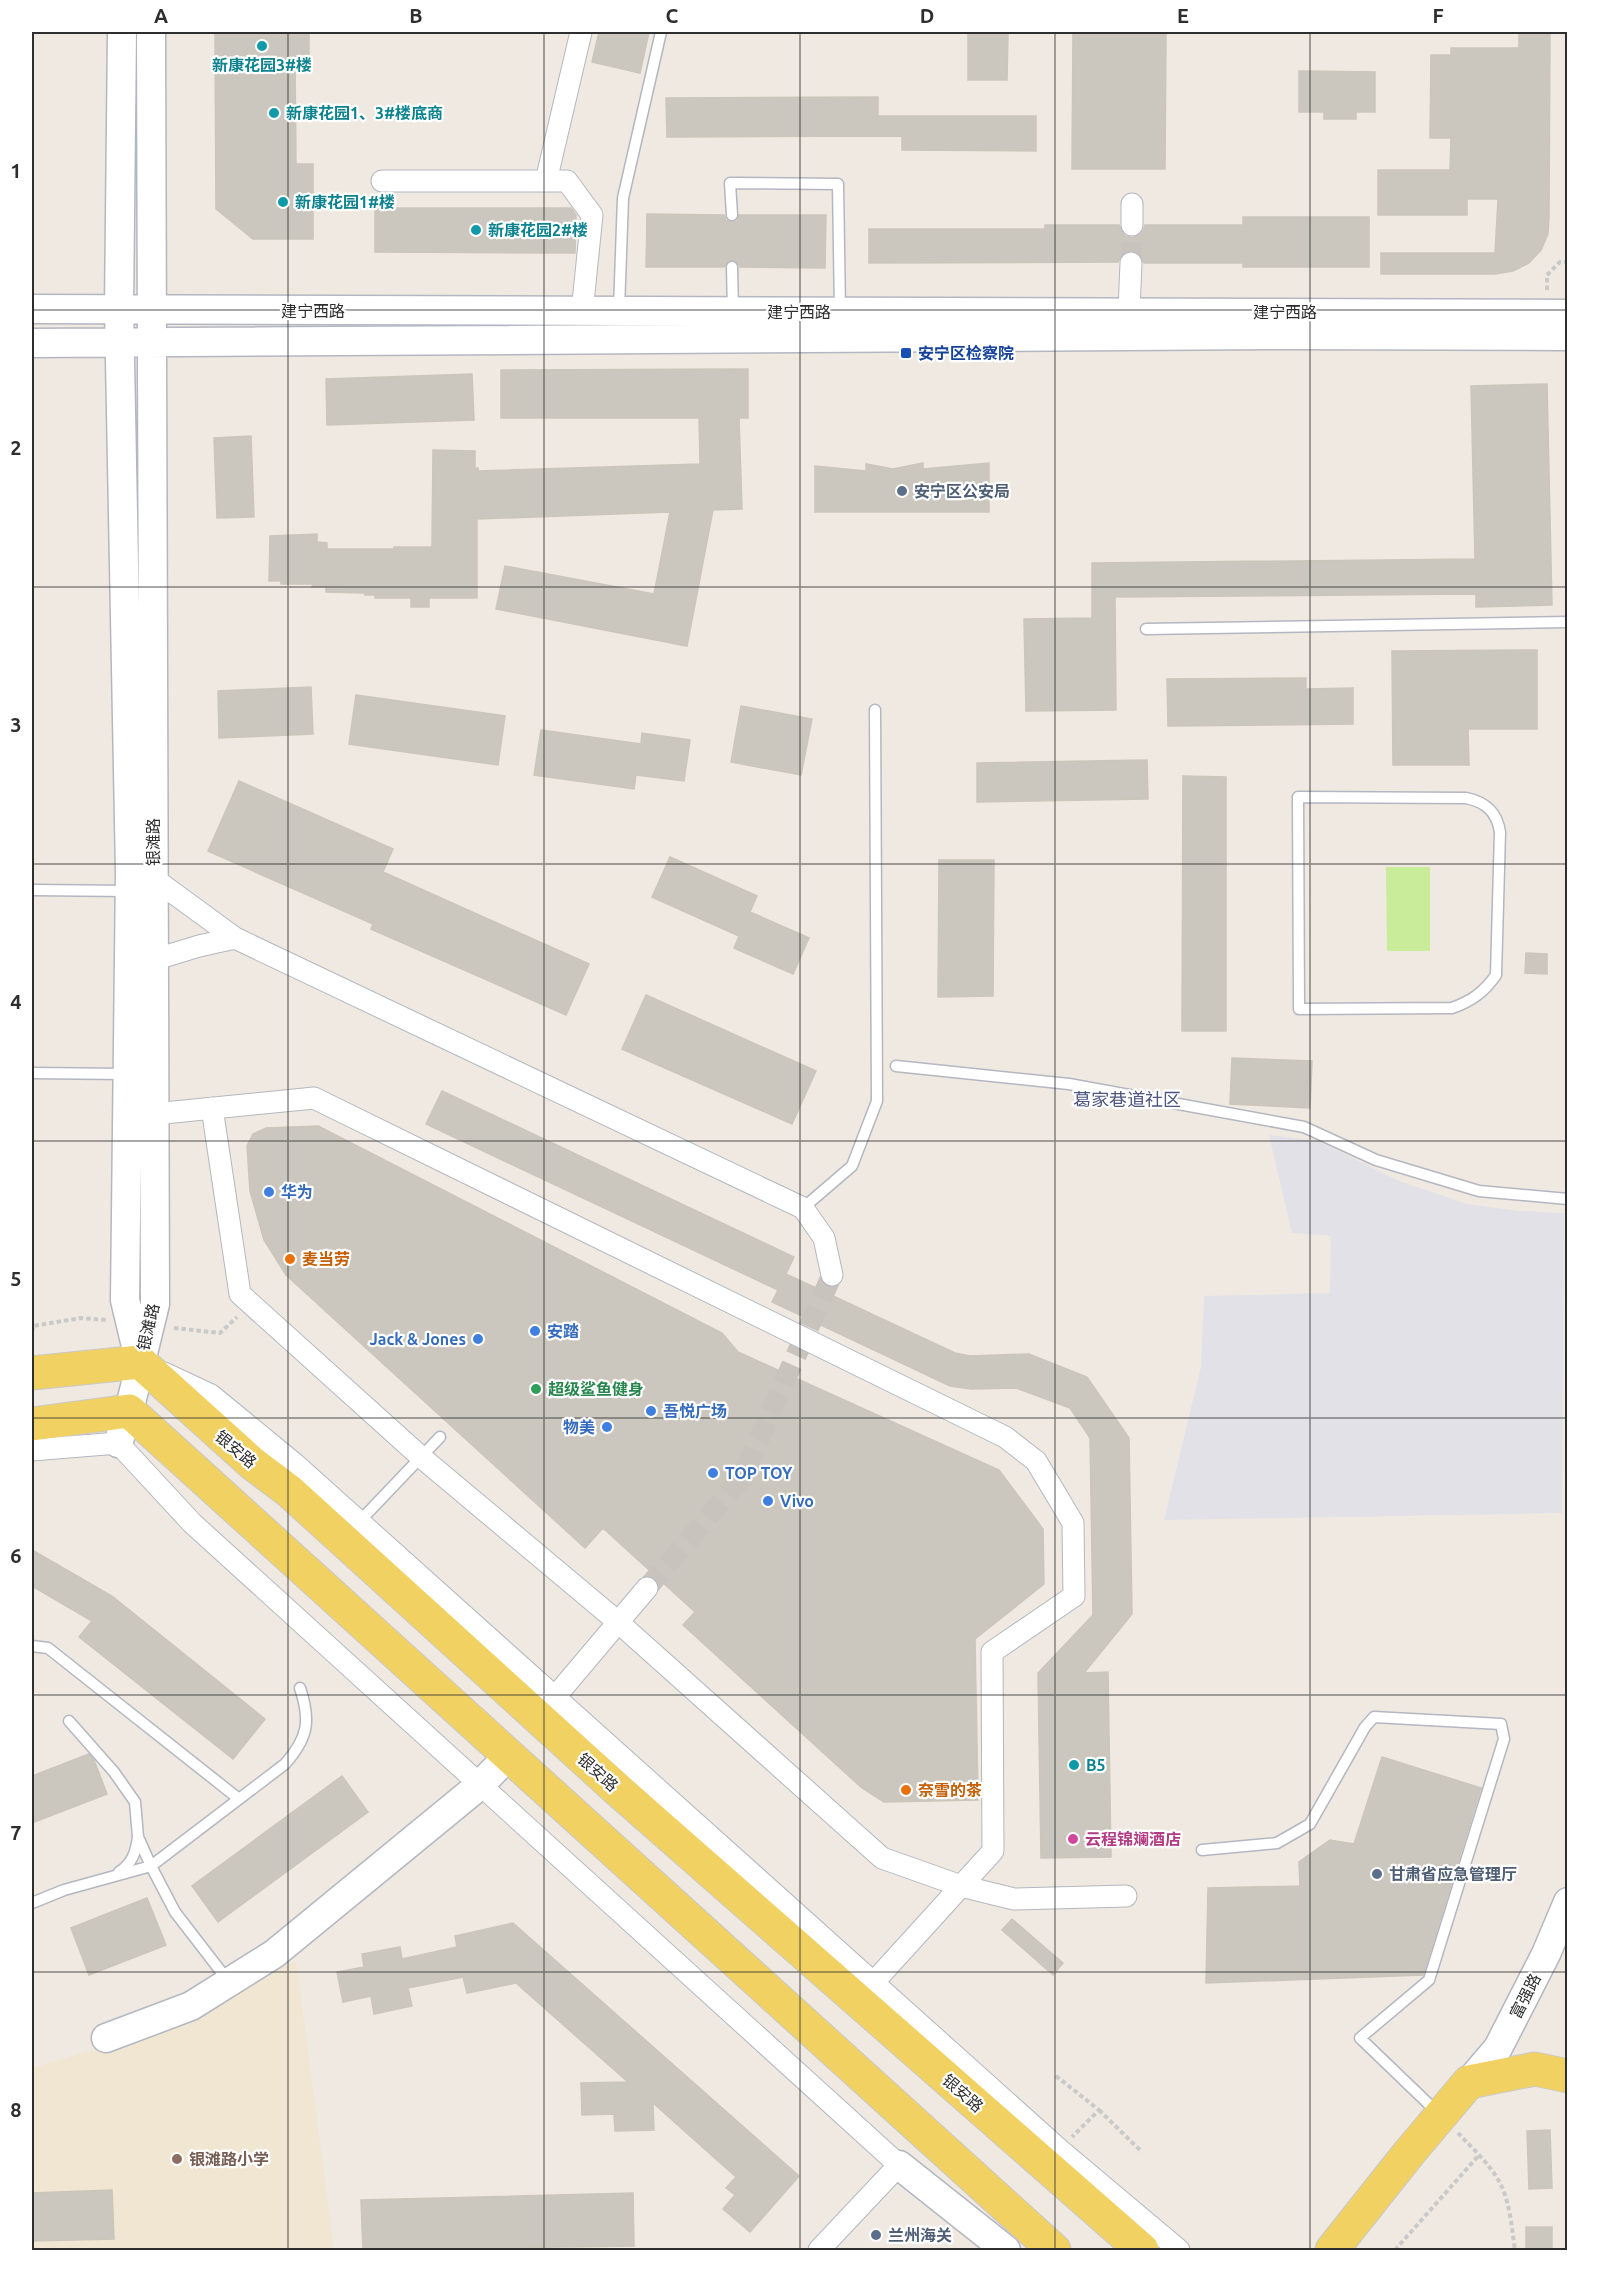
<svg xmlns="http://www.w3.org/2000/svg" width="1599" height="2282" viewBox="0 0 1599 2282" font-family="Ubuntu,'Noto Sans SC',sans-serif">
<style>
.industrial{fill:#e3e1e8}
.education{fill:#f0e6d1}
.pitch{fill:#c9ec9a}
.building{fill:#cbc7bf;stroke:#cbc5ba;stroke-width:1.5}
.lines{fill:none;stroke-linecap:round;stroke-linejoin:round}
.street-tunnel{stroke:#c8c4bd;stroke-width:21;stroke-dasharray:21 10;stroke-linecap:butt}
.lane-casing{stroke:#b4b7c1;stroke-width:13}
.street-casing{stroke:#b4b7c1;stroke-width:23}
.secondary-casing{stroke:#b4b7c1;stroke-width:31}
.primary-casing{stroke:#c9c9c9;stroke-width:35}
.path{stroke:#c9c9c9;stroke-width:4;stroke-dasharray:4.5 3;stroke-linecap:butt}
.lane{stroke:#fff;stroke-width:10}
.street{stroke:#fff;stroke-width:21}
.secondary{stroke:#fff;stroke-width:28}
.primary{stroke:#f2d163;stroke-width:33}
.grid{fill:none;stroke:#2e2e2e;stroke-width:1.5;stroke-opacity:0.55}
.culture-dot{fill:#0f9aa8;stroke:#fff;stroke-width:2}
.transit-dot{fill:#1a4fb4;stroke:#fff;stroke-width:2}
.service-dot{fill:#5c6f8a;stroke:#fff;stroke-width:2}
.shop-dot{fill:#3f7fe0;stroke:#fff;stroke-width:2}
.food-dot{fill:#e8710a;stroke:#fff;stroke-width:2}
.leisure-dot{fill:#2e9e5b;stroke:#fff;stroke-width:2}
.hotel-dot{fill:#d1479c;stroke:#fff;stroke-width:2}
.education-dot{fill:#8d6e63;stroke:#fff;stroke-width:2}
.labels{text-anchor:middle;stroke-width:4.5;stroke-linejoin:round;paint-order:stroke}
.culture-label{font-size:16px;font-weight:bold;fill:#0d838f;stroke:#fff;text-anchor:start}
.street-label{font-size:16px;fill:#2e2e2e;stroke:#fff}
.transit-label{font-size:16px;font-weight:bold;fill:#164399;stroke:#fff;text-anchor:start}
.service-label{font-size:16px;font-weight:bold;fill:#4e5e75;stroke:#fff;text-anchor:start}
.shop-label{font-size:16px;font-weight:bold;fill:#366cbe;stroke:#fff;text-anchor:start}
.food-label{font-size:16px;font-weight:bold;fill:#c56008;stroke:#fff;text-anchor:start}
.leisure-label{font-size:16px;font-weight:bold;fill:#27864d;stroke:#fff;text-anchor:start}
.hotel-label{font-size:16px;font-weight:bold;fill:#b23c85;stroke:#fff;text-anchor:start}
.education-label{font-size:16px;font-weight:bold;fill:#785e54;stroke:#fff;text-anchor:start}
.neighbourhood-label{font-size:18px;fill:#4d5680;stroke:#fff}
.neatline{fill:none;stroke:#2e2e2e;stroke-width:2}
.grid-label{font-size:20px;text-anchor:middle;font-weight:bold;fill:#2e2e2e}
</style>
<rect width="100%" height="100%" fill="#efe9e1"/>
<path class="industrial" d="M1269,1135L1318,1141L1399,1181L1467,1204L1518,1211L1564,1213L1562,1513L1164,1520L1201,1367L1204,1296L1330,1293L1331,1236L1292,1233Z"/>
<path class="education" d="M296,1961L334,2250H32V2068L127,2040L213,2005Z"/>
<path class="pitch" d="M1386,867H1430V951H1387Z"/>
<path class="building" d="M215,32H309V61H295L296,164H313V239H253L216,209Z
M599,32H649L640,73L592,62Z
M968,32H1008L1007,80H968Z
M1073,32H1166L1165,169H1072Z
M1519,32H1550L1549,216L1548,234L1541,250L1529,263L1513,271L1495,274H1381V253H1495L1498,199H1467V215H1378V170H1450L1451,138H1430L1431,55H1451V48H1519Z
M1299,71L1375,72V112H1356V119H1324V112H1299Z
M878,97V116H1036V151L902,150V136L667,137L666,98Z
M375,208H571L576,215L575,253L375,252Z
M647,214L724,215L726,220L732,222L737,221L739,215H826L825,268L740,267L738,263L732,260L728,261L724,267H646Z
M1243,217H1369V267H1243V263H1144L1138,253L1131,250L1121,256L1118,262L869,263V229H1045V225H1119L1125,236L1133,238L1143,232L1145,225H1243Z
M748,369V418H739L742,509L713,510L687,646L496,609L505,566L654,594L670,512L477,519V598H429V607H411V598H375V595H365V593L326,592V587H312L313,584H281V581H269L270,536L317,534V542L327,543V549H394V547H432L433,450L475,451V468H478V471L700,464L699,418H501V370Z
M472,374L474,420L327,425L326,379Z
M1547,384L1552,605L1476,607V594L1115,597L1116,710L1026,711L1024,619L1092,618V563L1475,559L1471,386Z
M251,436L254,517L217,518L214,438Z
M923,463V469L989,463V512H815V466L866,471V464L893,469Z
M1537,650V729H1468L1469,765H1393L1392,651Z
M1306,678V689L1353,688V724L1168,726L1167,679Z
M311,687L313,734L219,738L218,691Z
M356,695L505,716L498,765L349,744Z
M741,706L812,719L801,775L731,762Z
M541,730L641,744L642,733L690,740L684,781L636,775L634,789L534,775Z
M1147,760L1148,799L977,802V763Z
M1183,776L1226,777V1031H1182Z
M239,781L393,849L383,872L589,964L566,1015L371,929L373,924L208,851Z
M670,857L757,896L750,912L809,938L793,974L734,948L739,936L652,897Z
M939,860H994L993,996L938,997Z
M1526,953L1547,954V974L1525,973Z
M646,995L816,1071L792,1124L622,1049Z
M1232,1058L1312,1061L1310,1108L1230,1104Z
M442,1091L794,1257L786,1274L955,1353L970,1356L1029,1354L1087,1377L1129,1438L1132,1614L1084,1673L1108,1672L1111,1857L1041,1858L1038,1673L1093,1615L1090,1438L1070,1408L1016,1388L971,1389L950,1386L772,1302L778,1290L426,1124Z
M318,1126L722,1333L738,1352L999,1470L1043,1529L1044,1584L975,1639L978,1800L884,1802L862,1788L683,1625L695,1612L603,1528L585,1548L286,1275L264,1240L250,1191L247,1146L253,1134L266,1128Z
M32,1550L112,1596L265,1719L233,1759L79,1637L92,1621L32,1586Z
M89,1754L94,1760L107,1794L32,1823V1776Z
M1382,1757L1481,1788L1423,1975L1206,1983L1208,1888L1300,1886L1299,1862L1330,1840L1354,1844Z
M342,1776L368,1812L218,1922L192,1886Z
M147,1898L166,1945L89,1975L71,1928Z
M1012,1919L1063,1963L1053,1975L1002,1930Z
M513,1923L799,2176L750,2232L723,2209L735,2195L726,2188L736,2177L653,2103L654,2130L615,2131L614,2114L582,2115L581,2083L628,2082L516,1983L467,1993L463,1977L408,1988L412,2006L374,2014L371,1996L343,2002L337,1972L364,1967L362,1954L400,1947L402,1959L457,1947L455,1936Z
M1550,2130L1552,2188L1529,2189L1527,2131Z
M112,2190L114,2239L32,2241V2193Z
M633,2193L634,2246L363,2250L361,2200Z
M1526,2227H1552V2250H1526Z"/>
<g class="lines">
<path class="street-tunnel" d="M1131,263L1132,225
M647,1588L741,1479L832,1275"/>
<g class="lane-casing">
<path id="lane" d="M732,215L730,183L838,184L840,312
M732,267L733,312
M619,309L623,198L661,32
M1146,629L1568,622
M1298,797L1466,798C1486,802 1497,812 1500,832L1496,975C1484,992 1472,1001 1452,1008L1299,1009Z
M32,890L130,891
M896,1066L1069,1084L1304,1127L1376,1160L1479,1191L1568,1199
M32,1073L125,1074
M803,1208L852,1166L877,1101L875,710
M359,1522L440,1437
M32,1646L48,1648L239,1799
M69,1721L114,1772L135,1802L138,1837L151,1866L175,1912L229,1982
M1202,1850L1277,1843L1310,1824L1365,1727L1374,1717L1501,1724L1504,1739L1429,1980L1360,2038L1438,2113
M119,1872C132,1864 136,1852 138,1837
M32,1903L64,1890L151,1866L285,1764C308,1738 311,1721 300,1688"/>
</g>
<g class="street-casing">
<path id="street" d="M382,181H567L592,215L582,312
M546,181L581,32
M1132,225V204
M1129,311L1131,263
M153,878L235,938L803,1208L824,1238L832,1275
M153,960L199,946L235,938
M212,1108L240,1294L421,1457L618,1622L882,1858L961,1886L1014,1899L1126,1896
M154,1114L314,1098L1005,1437L1036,1461L1073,1523L1074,1596L992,1652L993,1851L873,1983
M164,1373L211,1395L295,1464L1060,2150L1179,2250
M32,1450L118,1443L192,1523L899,2165L819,2250
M555,1697L647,1588"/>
</g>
<g class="secondary-casing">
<path id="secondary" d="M122,32L119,309L130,872L125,1300L139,1359
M32,309L1568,314
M32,343L1282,335L1568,336
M118,1443L129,1411L155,1304L151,32
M106,2038L191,2006L274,1954L480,1785L509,1755
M1469,2082L1498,2048L1546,1954L1568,1902
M899,2165L1006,2250"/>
</g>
<g class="primary-casing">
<path id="primary" d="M32,1373L140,1362L253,1464L289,1491L619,1791L1142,2250
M32,1424L129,1411L1054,2250
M1332,2250L1409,2153L1469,2082L1535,2069L1568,2076"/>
</g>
<path class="path" d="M1547,290V275L1560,262H1568
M174,1328L220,1333L237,1317
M32,1332L33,1326L81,1318L106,1320
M1056,2076L1099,2110L1072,2137
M1099,2110L1142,2152
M1458,2133C1473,2149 1491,2165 1501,2185C1510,2204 1512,2229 1515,2250
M1395,2250L1479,2155"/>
<use href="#lane" class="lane"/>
<use href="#street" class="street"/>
<use href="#secondary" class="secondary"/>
<use href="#primary" class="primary"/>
</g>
<path class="grid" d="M288,32V2250M544,32V2250M800,32V2250M1055,32V2250M1310,32V2250M32,310H1568M32,587H1568M32,864H1568M32,1141H1568M32,1418H1568M32,1695H1568M32,1972H1568"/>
<g class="culture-dot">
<circle cx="262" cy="46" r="6"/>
<circle cx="274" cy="113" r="6"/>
<circle cx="283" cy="202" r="6"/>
<circle cx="476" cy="230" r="6"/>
<circle cx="1074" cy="1765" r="6"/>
</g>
<rect class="transit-dot" x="900" y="347" width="12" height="12" rx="3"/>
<g class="service-dot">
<circle cx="902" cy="491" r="6"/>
<circle cx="1377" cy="1874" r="6"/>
<circle cx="876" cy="2235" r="6"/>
</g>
<g class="shop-dot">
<circle cx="269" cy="1192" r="6"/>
<circle cx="535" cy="1331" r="6"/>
<circle cx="478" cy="1339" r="6"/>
<circle cx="651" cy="1411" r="6"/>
<circle cx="607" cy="1427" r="6"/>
<circle cx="713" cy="1473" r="6"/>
<circle cx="768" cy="1501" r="6"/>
</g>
<g class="food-dot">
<circle cx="290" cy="1259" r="6"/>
<circle cx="906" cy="1790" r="6"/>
</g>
<circle class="leisure-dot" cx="536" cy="1389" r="6"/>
<circle class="hotel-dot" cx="1073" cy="1839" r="6"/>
<circle class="education-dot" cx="177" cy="2159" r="6"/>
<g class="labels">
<g class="culture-label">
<text x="262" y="71" text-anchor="middle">新康花园3#楼</text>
<text x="286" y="119">新康花园1、3#楼底商</text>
<text x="295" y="208">新康花园1#楼</text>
<text x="488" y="236">新康花园2#楼</text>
<text x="1086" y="1771">B5</text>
</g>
<g class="street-label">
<text x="313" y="317">建宁西路</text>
<text x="799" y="318">建宁西路</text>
<text x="1285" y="318">建宁西路</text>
<text transform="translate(153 842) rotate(-90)" y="6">银滩路</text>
<text transform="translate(148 1327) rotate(-77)" y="6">银滩路</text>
<text transform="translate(236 1449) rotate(40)" y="6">银安路</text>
<text transform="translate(598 1772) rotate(42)" y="6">银安路</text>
<text transform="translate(1525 1996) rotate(-63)" y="6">富强路</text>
<text transform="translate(963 2093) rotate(41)" y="6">银安路</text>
</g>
<g class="transit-label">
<text x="918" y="359">安宁区检察院</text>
</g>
<g class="service-label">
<text x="914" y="497">安宁区公安局</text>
<text x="1389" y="1880">甘肃省应急管理厅</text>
<text x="888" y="2241">兰州海关</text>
</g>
<g class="shop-label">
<text x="281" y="1198">华为</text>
<text x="547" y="1337">安踏</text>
<text x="466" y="1345" text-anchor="end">Jack &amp; Jones</text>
<text x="663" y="1417">吾悦广场</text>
<text x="595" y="1433" text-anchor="end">物美</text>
<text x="725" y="1479">TOP TOY</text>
<text x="780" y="1507">Vivo</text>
</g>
<g class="food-label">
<text x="302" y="1265">麦当劳</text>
<text x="918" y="1796">奈雪的茶</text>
</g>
<g class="leisure-label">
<text x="548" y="1395">超级鲨鱼健身</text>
</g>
<g class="hotel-label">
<text x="1085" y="1845">云程锦斓酒店</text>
</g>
<g class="education-label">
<text x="189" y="2165">银滩路小学</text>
</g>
<g class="neighbourhood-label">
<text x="1127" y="1106">葛家巷道社区</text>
</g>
</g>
<rect width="1599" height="2282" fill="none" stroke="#ffffff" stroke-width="66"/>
<rect x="33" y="33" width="1533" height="2216" class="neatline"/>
<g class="grid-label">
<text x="161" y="23">A</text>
<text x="416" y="23">B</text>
<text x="672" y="23">C</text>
<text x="927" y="23">D</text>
<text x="1183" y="23">E</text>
<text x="1438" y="23">F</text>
<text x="16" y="178">1</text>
<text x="16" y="455">2</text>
<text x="16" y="732">3</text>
<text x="16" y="1009">4</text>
<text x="16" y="1286">5</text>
<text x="16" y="1563">6</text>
<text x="16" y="1840">7</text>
<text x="16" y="2117">8</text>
</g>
</svg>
